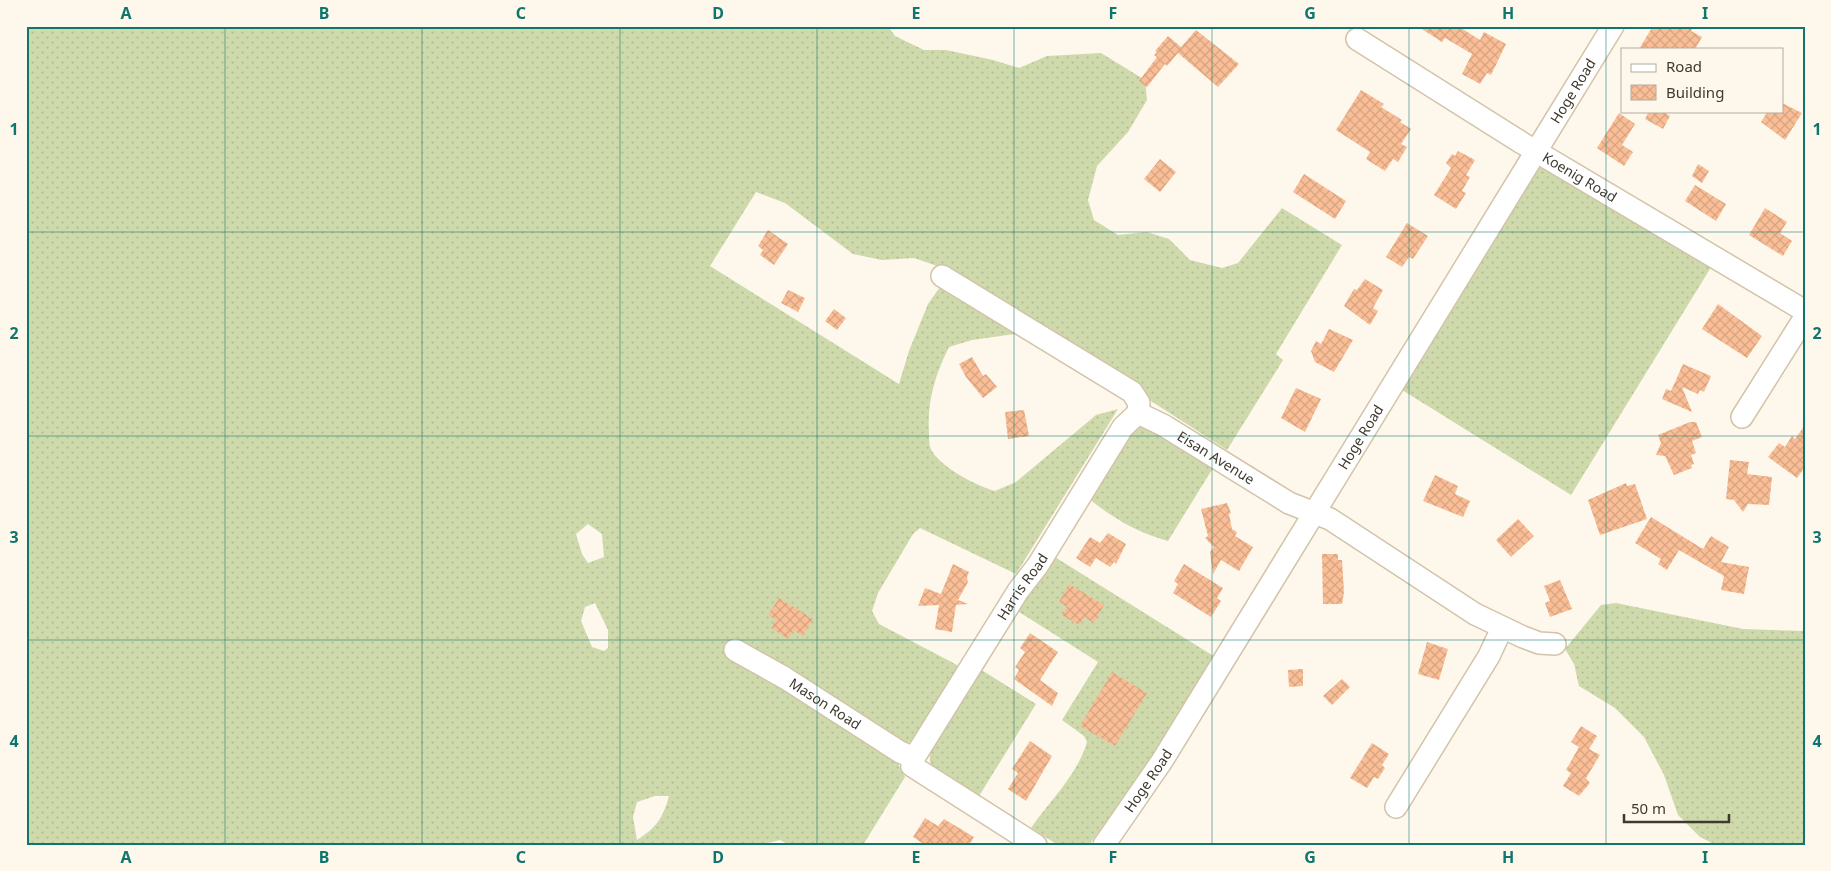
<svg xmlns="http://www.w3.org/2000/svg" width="1831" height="871" viewBox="0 0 1831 871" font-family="'Noto Sans',sans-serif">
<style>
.grass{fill:url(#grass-dots);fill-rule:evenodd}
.building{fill:url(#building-cross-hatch)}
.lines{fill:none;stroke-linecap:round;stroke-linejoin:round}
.minor-casing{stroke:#d3c4a9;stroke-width:24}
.minor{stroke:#fff;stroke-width:21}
.grid{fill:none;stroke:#0f766e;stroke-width:1;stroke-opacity:0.55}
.labels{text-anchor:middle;stroke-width:4;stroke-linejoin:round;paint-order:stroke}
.street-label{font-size:14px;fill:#3f392e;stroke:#fef7ec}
.neatline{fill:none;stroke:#0f766e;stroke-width:2}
.grid-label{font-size:16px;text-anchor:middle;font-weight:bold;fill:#0f766e}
</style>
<defs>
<pattern id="grass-dots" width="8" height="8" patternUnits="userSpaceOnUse" patternTransform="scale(1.25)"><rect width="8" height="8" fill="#cfdaac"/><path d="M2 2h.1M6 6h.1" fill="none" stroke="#b3bc94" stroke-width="1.8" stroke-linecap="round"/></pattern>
<pattern id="building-cross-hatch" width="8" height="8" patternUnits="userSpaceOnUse" patternTransform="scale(1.25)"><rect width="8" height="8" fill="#fabe96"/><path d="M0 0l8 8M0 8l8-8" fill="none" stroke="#d7a482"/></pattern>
</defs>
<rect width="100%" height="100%" fill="#fef7ec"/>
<path class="grass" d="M26,26H888L895,36L924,50H946L993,60L1019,68L1047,56L1101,53L1145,80L1147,100L1128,132L1097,166L1088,200L1094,220L1118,235L1147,232L1169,239L1190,260L1222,268L1238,263L1282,208L1342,245L1276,354L1283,360L1227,450L946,269L914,258L882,260L853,254L785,203L756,192L710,266L899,384L909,351L928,304L942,284L1022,333L972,340L949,347C935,375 927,401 929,432C929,436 929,443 930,447C937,466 977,486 995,491L1016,482L1096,415L1118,409L1016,574L920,528L913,534L878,593L872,611L879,624L959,666L915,737L894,756L905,777L863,845H789L780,840L760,845H26ZM588,524L602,534L604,557L588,563L582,554L576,534ZM595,603L608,630V648L604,651L592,647L581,621L585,607ZM655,796H669C663,818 656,828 637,840L633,817L637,802Z
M1549,166L1713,264L1571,495L1402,390L1532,174L1539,167Z
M1134,422L1216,463L1168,541C1138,533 1110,517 1086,496Z
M1050,554L1215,657L1141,776L1089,845H1058L1031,828C1050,800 1077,776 1087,742L1084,736L1062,720L1098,662L1016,610Z
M1616,603L1743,629L1805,631V845H1716L1700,837L1678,815L1664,775L1644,737L1615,708L1579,686L1574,664L1565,649L1601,605Z
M980,669L1036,704L979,796C968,789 934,772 930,762C929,756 931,751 932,746Z"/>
<path class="building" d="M1417,26H1458L1480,40L1484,32L1506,44L1491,75L1487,73L1480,84L1462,74L1472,54L1445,38L1442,42Z
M1653,26H1694L1691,31L1702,37L1695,49H1639Z
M1196,30L1239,64L1218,87L1178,53L1167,66L1165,64L1147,87L1139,81L1157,57L1154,55L1157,52L1155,51L1168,36L1181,47Z
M1361,90L1384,104L1381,107L1402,120L1400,122L1411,129L1401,144L1407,147L1398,162L1393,159L1385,171L1366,159L1370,152L1336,130Z
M1782,103L1802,113L1785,140L1761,122L1768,111H1782Z
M1649,111H1662L1670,116L1663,129L1645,119Z
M1619,113L1635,124L1622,145L1633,152L1624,166L1597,148Z
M1458,151L1475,160L1466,175L1470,177L1462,191L1466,193L1456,209L1434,195L1451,168L1446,163L1452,154L1455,156Z
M1160,159L1176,172L1160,192L1144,179Z
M1698,164L1709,171L1702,183L1692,176Z
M1304,174L1346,201L1335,219L1293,192Z
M1695,185L1726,204L1716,221L1685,201Z
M1765,208L1787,222L1780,233L1792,241L1783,256L1749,235Z
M1407,223L1428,236L1413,259L1409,257L1402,267L1386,257Z
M768,230L788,244L774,265L760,255L763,250L758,246Z
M1365,279L1383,290L1373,308L1378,311L1370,325L1344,306L1354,289L1357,290Z
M788,290L805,298L798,312L781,303Z
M1718,304L1762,336L1747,358L1702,329Z
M834,309L846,318L837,330L825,321Z
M1329,329L1353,340L1334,372L1315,362L1311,351L1316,341L1321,344Z
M972,357L983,376L986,374L997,387L983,398L966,377L959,364Z
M1683,364L1711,376L1704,392L1700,390L1698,394L1682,387L1692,412L1662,399L1666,389L1671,391Z
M1296,388L1321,399L1305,432L1281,418Z
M1024,410L1029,436L1008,439L1005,412Z
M1690,422H1696L1702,437L1692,441L1696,453L1691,455L1694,464L1691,465L1692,468L1674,475L1665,456L1656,455L1661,443L1658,435Z
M1805,425V467L1797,478L1768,457L1779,443L1785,447L1792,436L1795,439Z
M1730,460L1749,462L1747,474L1772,477L1769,505L1748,504L1743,512L1734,500L1726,499Z
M1435,475L1458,486L1455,494L1470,501L1463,517L1423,501Z
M1626,483L1627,486L1635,484L1647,519L1600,535L1588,500Z
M1227,503L1231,513L1229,514L1232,529L1237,532L1235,536L1253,547L1239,571L1221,560L1213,574L1210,552L1214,547L1205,538L1208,536L1201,509Z
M1651,517L1703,549L1711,536L1729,547L1721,562L1749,567L1744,594L1721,590L1724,576L1679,550L1667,570L1658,564L1661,559L1635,543Z
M1518,519L1534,536L1511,557L1496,540Z
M1108,533L1126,544L1116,564L1114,562L1110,567L1096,558L1090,567L1076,558L1090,537L1100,543Z
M1322,554H1338V560H1342L1344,592L1342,604H1323Z
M953,564L969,572L967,577L968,582L958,600L968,604L956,605L952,632L935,629L939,605L918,606L925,588L941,594Z
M1184,564L1223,588L1217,598L1221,601L1211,617L1173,593L1178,584L1174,581Z
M1560,580L1572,609L1550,617L1545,603L1550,601L1544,586Z
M1069,584L1104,605L1094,623L1084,617L1079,625L1062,615L1067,607L1059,602Z
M779,598L813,619L803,636L793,630L788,639L771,628L776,620L768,615Z
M1030,633L1058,652L1040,680L1058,693L1052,706L1014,679L1019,670L1015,667L1025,652L1020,648Z
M1427,642L1448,649L1439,680L1418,674Z
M1303,669V686L1289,687L1288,670Z
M1112,672L1147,693L1115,746L1080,726Z
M1342,679L1350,687L1332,705L1323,696Z
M1581,726L1597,736L1589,749L1600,755L1586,778L1590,783L1579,796L1563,786L1571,773L1566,770L1579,747L1571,742Z
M1030,741L1052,756L1026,801L1008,789L1018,773L1012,769Z
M1372,743L1389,754L1382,765L1385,768L1378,779L1374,777L1367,788L1350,778Z
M925,818L938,826L944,819L974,837L969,845H925L913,837Z"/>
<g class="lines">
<g class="minor-casing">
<g id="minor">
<path id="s1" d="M1357,39L1522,143L1805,311"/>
<path d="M942,276L1132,392L1139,403L1138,413"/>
<path id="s2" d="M1138,413L1163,425L1289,503L1330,519L1475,614L1523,637L1539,643L1555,644"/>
<path d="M1742,417L1805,317"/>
<path id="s3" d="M735,650L785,678L900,752L914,758"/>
<path d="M1396,807L1489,656L1502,628"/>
<path id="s4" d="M1036,845L912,766L914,758L1018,591L1038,565L1123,427L1138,413"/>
<path id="s5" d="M1104,845L1162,761L1613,26"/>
</g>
</g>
<use href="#minor" class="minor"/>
</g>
<path class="grid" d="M225,26V845M422,26V845M620,26V845M817,26V845M1014,26V845M1212,26V845M1409,26V845M1606,26V845M26,232H1805M26,436H1805M26,640H1805"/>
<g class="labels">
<g class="street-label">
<text dy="5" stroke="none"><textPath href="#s5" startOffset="888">Hoge Road</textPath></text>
<text dy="5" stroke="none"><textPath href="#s1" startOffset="262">Koenig Road</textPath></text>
<text dy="5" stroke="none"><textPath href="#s5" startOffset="482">Hoge Road</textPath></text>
<text dy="5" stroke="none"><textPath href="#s2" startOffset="90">Eisan Avenue</textPath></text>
<text dy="5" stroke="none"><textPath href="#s4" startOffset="358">Harris Road</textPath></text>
<text dy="5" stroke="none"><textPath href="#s3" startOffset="105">Mason Road</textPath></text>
<text dy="5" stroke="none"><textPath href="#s5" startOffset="78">Hoge Road</textPath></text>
</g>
</g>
<rect width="1831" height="871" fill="none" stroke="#fef7ec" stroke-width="55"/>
<rect x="1621" y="48" width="162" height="65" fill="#fef7ec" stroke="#b2aba0"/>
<rect x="1631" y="64" width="25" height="8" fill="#ffffff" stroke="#b2aba0"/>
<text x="1666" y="72" font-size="15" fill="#3f392e">Road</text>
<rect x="1631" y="85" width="25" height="15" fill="url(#building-cross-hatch)" stroke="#b2aba0"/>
<text x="1666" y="98" font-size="15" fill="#3f392e">Building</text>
<path d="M1624 814v8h105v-8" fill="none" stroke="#3f392e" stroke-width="2.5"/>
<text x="1631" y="814" font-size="15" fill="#3f392e" stroke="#fef7ec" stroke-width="4" paint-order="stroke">50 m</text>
<rect x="28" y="28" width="1776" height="816" class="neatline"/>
<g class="grid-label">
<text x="126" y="19">A</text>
<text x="324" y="19">B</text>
<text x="521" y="19">C</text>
<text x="718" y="19">D</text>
<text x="916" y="19">E</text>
<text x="1113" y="19">F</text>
<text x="1310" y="19">G</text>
<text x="1508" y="19">H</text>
<text x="1705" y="19">I</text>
<text x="14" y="135">1</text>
<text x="1817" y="135">1</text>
<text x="14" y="339">2</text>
<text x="1817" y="339">2</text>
<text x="14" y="543">3</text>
<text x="1817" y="543">3</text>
<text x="14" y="747">4</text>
<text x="1817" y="747">4</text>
<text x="126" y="863">A</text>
<text x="324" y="863">B</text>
<text x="521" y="863">C</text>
<text x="718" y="863">D</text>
<text x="916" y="863">E</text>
<text x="1113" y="863">F</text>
<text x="1310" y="863">G</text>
<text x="1508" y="863">H</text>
<text x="1705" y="863">I</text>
</g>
</svg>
